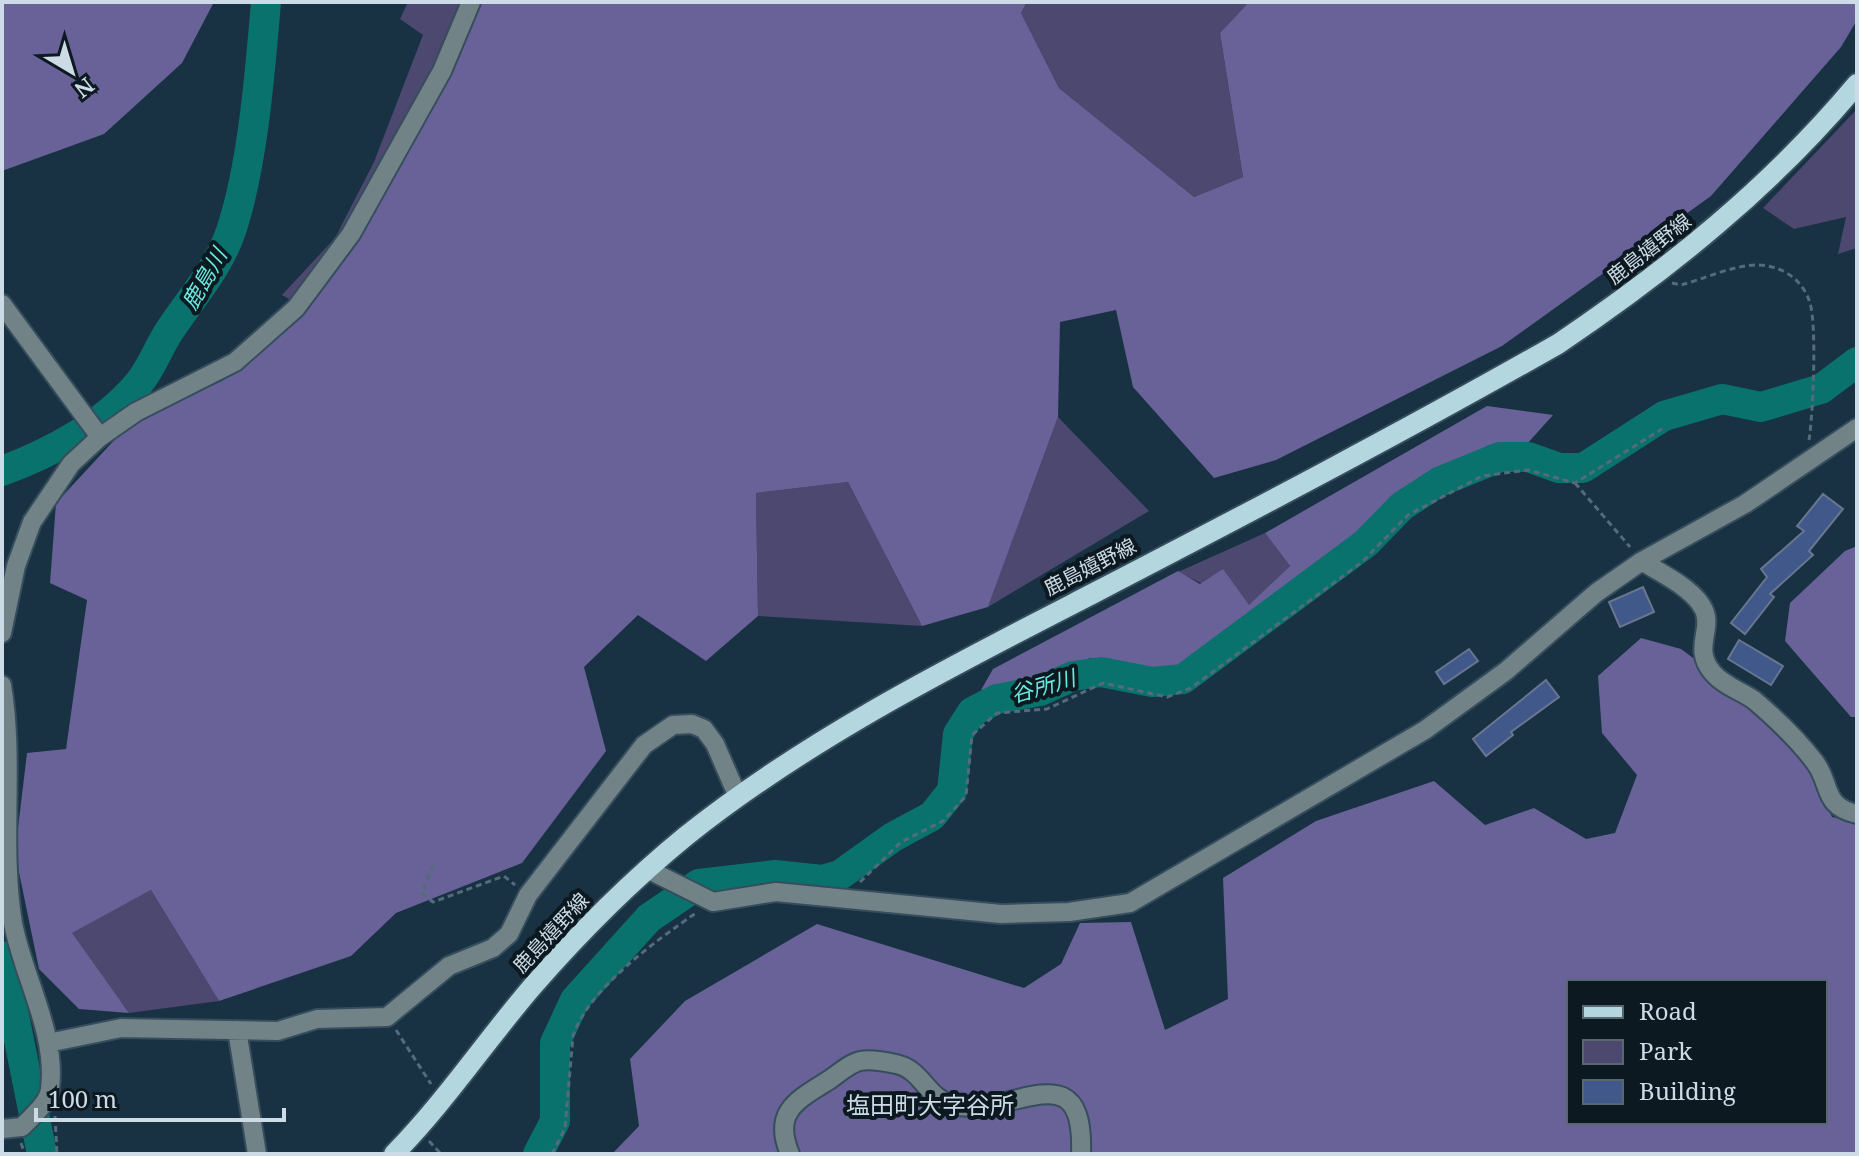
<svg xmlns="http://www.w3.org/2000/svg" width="1859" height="1156" viewBox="0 0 1859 1156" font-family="'Noto Serif','Noto Sans JP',serif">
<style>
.green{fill:#4c4870}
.forest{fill:#686298;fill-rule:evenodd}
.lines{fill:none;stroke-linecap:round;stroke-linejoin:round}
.river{stroke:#09726c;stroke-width:30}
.building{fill:#41598a;stroke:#687690;stroke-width:2}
.minor-casing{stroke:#354d5d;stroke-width:22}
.major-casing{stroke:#354d5d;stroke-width:24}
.path{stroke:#556b7a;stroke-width:3;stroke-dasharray:6 4;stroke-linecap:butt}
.minor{stroke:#728387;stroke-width:18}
.major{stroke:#b4d7df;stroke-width:20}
.labels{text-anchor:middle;stroke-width:8;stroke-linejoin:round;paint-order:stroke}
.street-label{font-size:20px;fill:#ccdbe6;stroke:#0d1920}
.water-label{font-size:22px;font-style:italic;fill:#69e9df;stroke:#0d1920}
.quarter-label{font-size:24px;fill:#ccdbe6;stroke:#0d1920}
</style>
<rect width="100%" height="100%" fill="#183243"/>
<path class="green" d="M408,2H481L443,86L306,308L282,295L335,238L374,162L423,35L400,19Z
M1027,2H1249L1220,33L1243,177L1194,197L1059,88L1021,13Z
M1857,109V248L1838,254L1846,217L1794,229L1763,208Z
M1058,417L1149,511L988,607Z
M848,482L922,626L758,616L756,493Z
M1265,533L1290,566L1249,606L1178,572Z
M151,890L219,1001L129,1013L71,933Z"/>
<path class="forest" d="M2,2H214L182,63L104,134L2,171Z
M481,2H1027L1021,13L1059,88L1194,197L1243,177L1220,33L1249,2H1857V20L1841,47L1711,196L1502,346L1276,460L1214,478L1133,387L1116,310L1060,322L1058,417L988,607L922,626L848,482L756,493L758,616L706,661L638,615L584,667L606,751L522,863L396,913L351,956L219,1001L151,890L72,933L129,1013L79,1009L39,969L15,853L27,753L66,749L87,600L50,583L56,503L132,421L222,381L306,308L443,86Z
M1487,406L1553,415L1526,445H1489L1390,498L1342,553L1183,666L1152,672L1090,658L1035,685L981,690L993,669L1178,571L1200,584L1223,569L1249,605L1290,566L1265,533Z
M1857,546V717H1851L1785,641L1790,603L1845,551Z
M1641,638L1681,649L1765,711L1808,765L1832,817L1857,823V1154H612L639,1126L630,1059L685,1001L817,924L1024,988L1061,964L1080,923L1131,922L1165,1030L1228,999L1223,878L1316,821L1434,781L1485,825L1534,808L1586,839L1615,833L1637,775L1602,733L1598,676ZM1569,982H1825V1122H1569Z"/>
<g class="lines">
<path class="river" d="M2,471C51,453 105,424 139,383C152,367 159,346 170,330C191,298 218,269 231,231C253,165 260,72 266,2
M2,956L42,1154
M538,1154L555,1121V1043L575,1000L649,918L699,884L775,875L822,880L840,875L893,837L932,816L952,791L958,734L972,712L997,699L1040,691L1073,676L1101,672L1152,682L1183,679L1366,543L1402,506L1439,482L1500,457H1528L1559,468H1583L1664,416L1722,399L1761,407L1821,389L1857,362"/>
</g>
<path class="building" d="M1823,494L1843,509L1809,551L1813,555L1770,594L1774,597L1745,634L1731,623L1767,577L1761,569L1804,531L1797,526Z
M1643,587L1654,612L1620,627L1609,602Z
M1739,640L1783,666L1771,685L1728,659Z
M1469,649L1478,661L1444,684L1436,672Z
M1546,680L1559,697L1511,732L1513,735L1486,756L1473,739Z"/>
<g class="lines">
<g class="minor-casing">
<path id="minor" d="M2,304L100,437
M1642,561C1661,574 1694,588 1704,610C1713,630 1692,649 1713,673C1723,685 1741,691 1754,700C1774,717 1798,740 1814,761C1832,783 1821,806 1857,814
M2,633L16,566L32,522L71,464L100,437L136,412L235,362L296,308L351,234L442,71L471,2
M2,685C15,763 0,844 13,923C23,977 57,1032 50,1089C48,1104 31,1117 22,1127L2,1129
M647,869L713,902L776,892L1001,914L1069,912L1130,903L1425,730L1506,671L1596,593L1642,561L1745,504L1857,428
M237,1030L257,1154
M48,1043L121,1028L278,1031L317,1019L387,1017L449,966L493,948L509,934L528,895L644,745L673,725L692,724L704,729L715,744L738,797
M790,1154C772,1112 797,1100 829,1080C838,1074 850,1063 860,1061C869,1059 887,1062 896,1064C922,1069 927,1099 953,1105C1011,1119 1085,1047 1081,1154"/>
</g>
<g class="major-casing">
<path id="major" d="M394,1154C445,1102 485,1042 532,987C579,933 631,881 686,836C810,737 954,665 1094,593C1250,512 1405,431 1558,344C1669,269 1771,187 1857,84"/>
</g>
<path class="path" d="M1672,283L1681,285C1704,279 1736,264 1759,265C1783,266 1803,280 1810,303C1817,326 1813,415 1809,440
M1575,483L1630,547
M433,865L422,893L433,902L504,876L515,885
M860,882L901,842L943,821L966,796L972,735L997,713L1047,709L1103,683L1167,697L1191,688L1362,562L1408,515L1482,476L1528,470L1575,483L1662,429
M396,1030L431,1084
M55,1116L57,1154
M429,1141L441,1154
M21,1143L25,1154
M552,1154L565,1128L573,1036C588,989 657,940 696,913"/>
<use href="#minor" class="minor"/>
<use href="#major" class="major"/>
</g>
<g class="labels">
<g class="street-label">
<text transform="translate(1649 249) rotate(-38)" y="7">鹿島嬉野線</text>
<text transform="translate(1090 567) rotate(-27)" y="7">鹿島嬉野線</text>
<text transform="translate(551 933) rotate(-47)" y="7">鹿島嬉野線</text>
</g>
<g class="water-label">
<text transform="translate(204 279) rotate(-60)" y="8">鹿島川</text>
<text transform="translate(1043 686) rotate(-16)" y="8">谷所川</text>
</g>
<g class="quarter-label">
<text x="930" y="1114">塩田町大字谷所</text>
</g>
</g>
<rect width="1859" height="1156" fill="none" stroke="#ccdbe6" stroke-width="8"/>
<rect x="1567" y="980" width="260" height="144" fill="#0d1920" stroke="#59676f" stroke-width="2"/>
<rect x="1583" y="1006" width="40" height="12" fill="#b4d7df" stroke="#59676f" stroke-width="2"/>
<text x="1639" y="1020" font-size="24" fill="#ccdbe6">Road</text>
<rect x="1583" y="1040" width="40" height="24" fill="#4c4870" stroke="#59676f" stroke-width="2"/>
<text x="1639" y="1060" font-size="24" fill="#ccdbe6">Park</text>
<rect x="1583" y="1080" width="40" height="24" fill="#41598a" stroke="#59676f" stroke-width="2"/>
<text x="1639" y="1100" font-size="24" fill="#ccdbe6">Building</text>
<g transform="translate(72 72) rotate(142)" stroke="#0d1920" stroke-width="6" paint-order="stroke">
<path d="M0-6L14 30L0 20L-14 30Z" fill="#ccdbe6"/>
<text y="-12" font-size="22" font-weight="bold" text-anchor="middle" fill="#ccdbe6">N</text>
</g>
<path d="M36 1108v12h248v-12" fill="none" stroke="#ccdbe6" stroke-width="4"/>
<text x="48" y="1108" font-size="24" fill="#ccdbe6" stroke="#0d1920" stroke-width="6" paint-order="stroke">100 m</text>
</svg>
